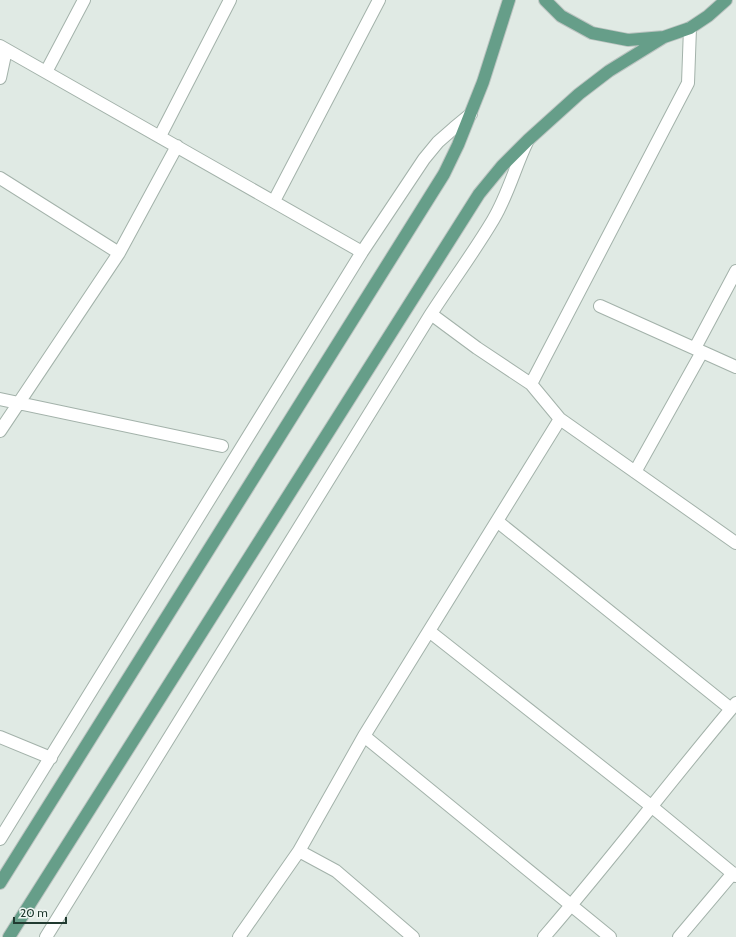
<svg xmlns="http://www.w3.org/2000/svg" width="736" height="937" viewBox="0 0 736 937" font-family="Cabin,sans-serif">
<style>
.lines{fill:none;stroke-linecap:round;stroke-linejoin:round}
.minor-casing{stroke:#a3b2aa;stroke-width:14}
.major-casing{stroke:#bcc4c1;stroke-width:14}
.minor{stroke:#fff;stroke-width:12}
.major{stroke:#669e89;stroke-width:12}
</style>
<rect width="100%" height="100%" fill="#e0eae4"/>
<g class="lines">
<g class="minor-casing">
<path id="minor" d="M0,46L362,252
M46,72L84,0
M0,78L6,50
M160,136L230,0
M0,178L119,253
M274,201L379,0
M600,306L736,367
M431,314L477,348L531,384L560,419L736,543
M695,348L736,271
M531,384L688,83L690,28
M0,399L222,446
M0,431L119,253L177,146
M635,472L702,352
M497,521L731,709
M429,631L651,806L736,876
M364,736L610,937
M0,737L51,758
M0,839L362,252L424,159L438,142L454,128L471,114
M299,851L336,871L413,937
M46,937L431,314C451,283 474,252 493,220C508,195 515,167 527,142
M239,937L299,851L364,736L560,419
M544,937C610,861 671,780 736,703
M679,937L733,873"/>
</g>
<g class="major-casing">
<path id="major" d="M545,0L561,16L592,33L628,40L664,37L690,28L708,16L726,0
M0,883L444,174L458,145L483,82L509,0
M9,937L479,194L502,166L528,140L579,94L609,71L664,37"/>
</g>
<use href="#minor" class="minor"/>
<use href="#major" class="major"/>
</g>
<path d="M14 917v6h52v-6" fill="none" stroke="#213a30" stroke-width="2"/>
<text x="20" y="917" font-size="12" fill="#213a30" stroke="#f0f7f3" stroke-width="3" paint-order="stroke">20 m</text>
</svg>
